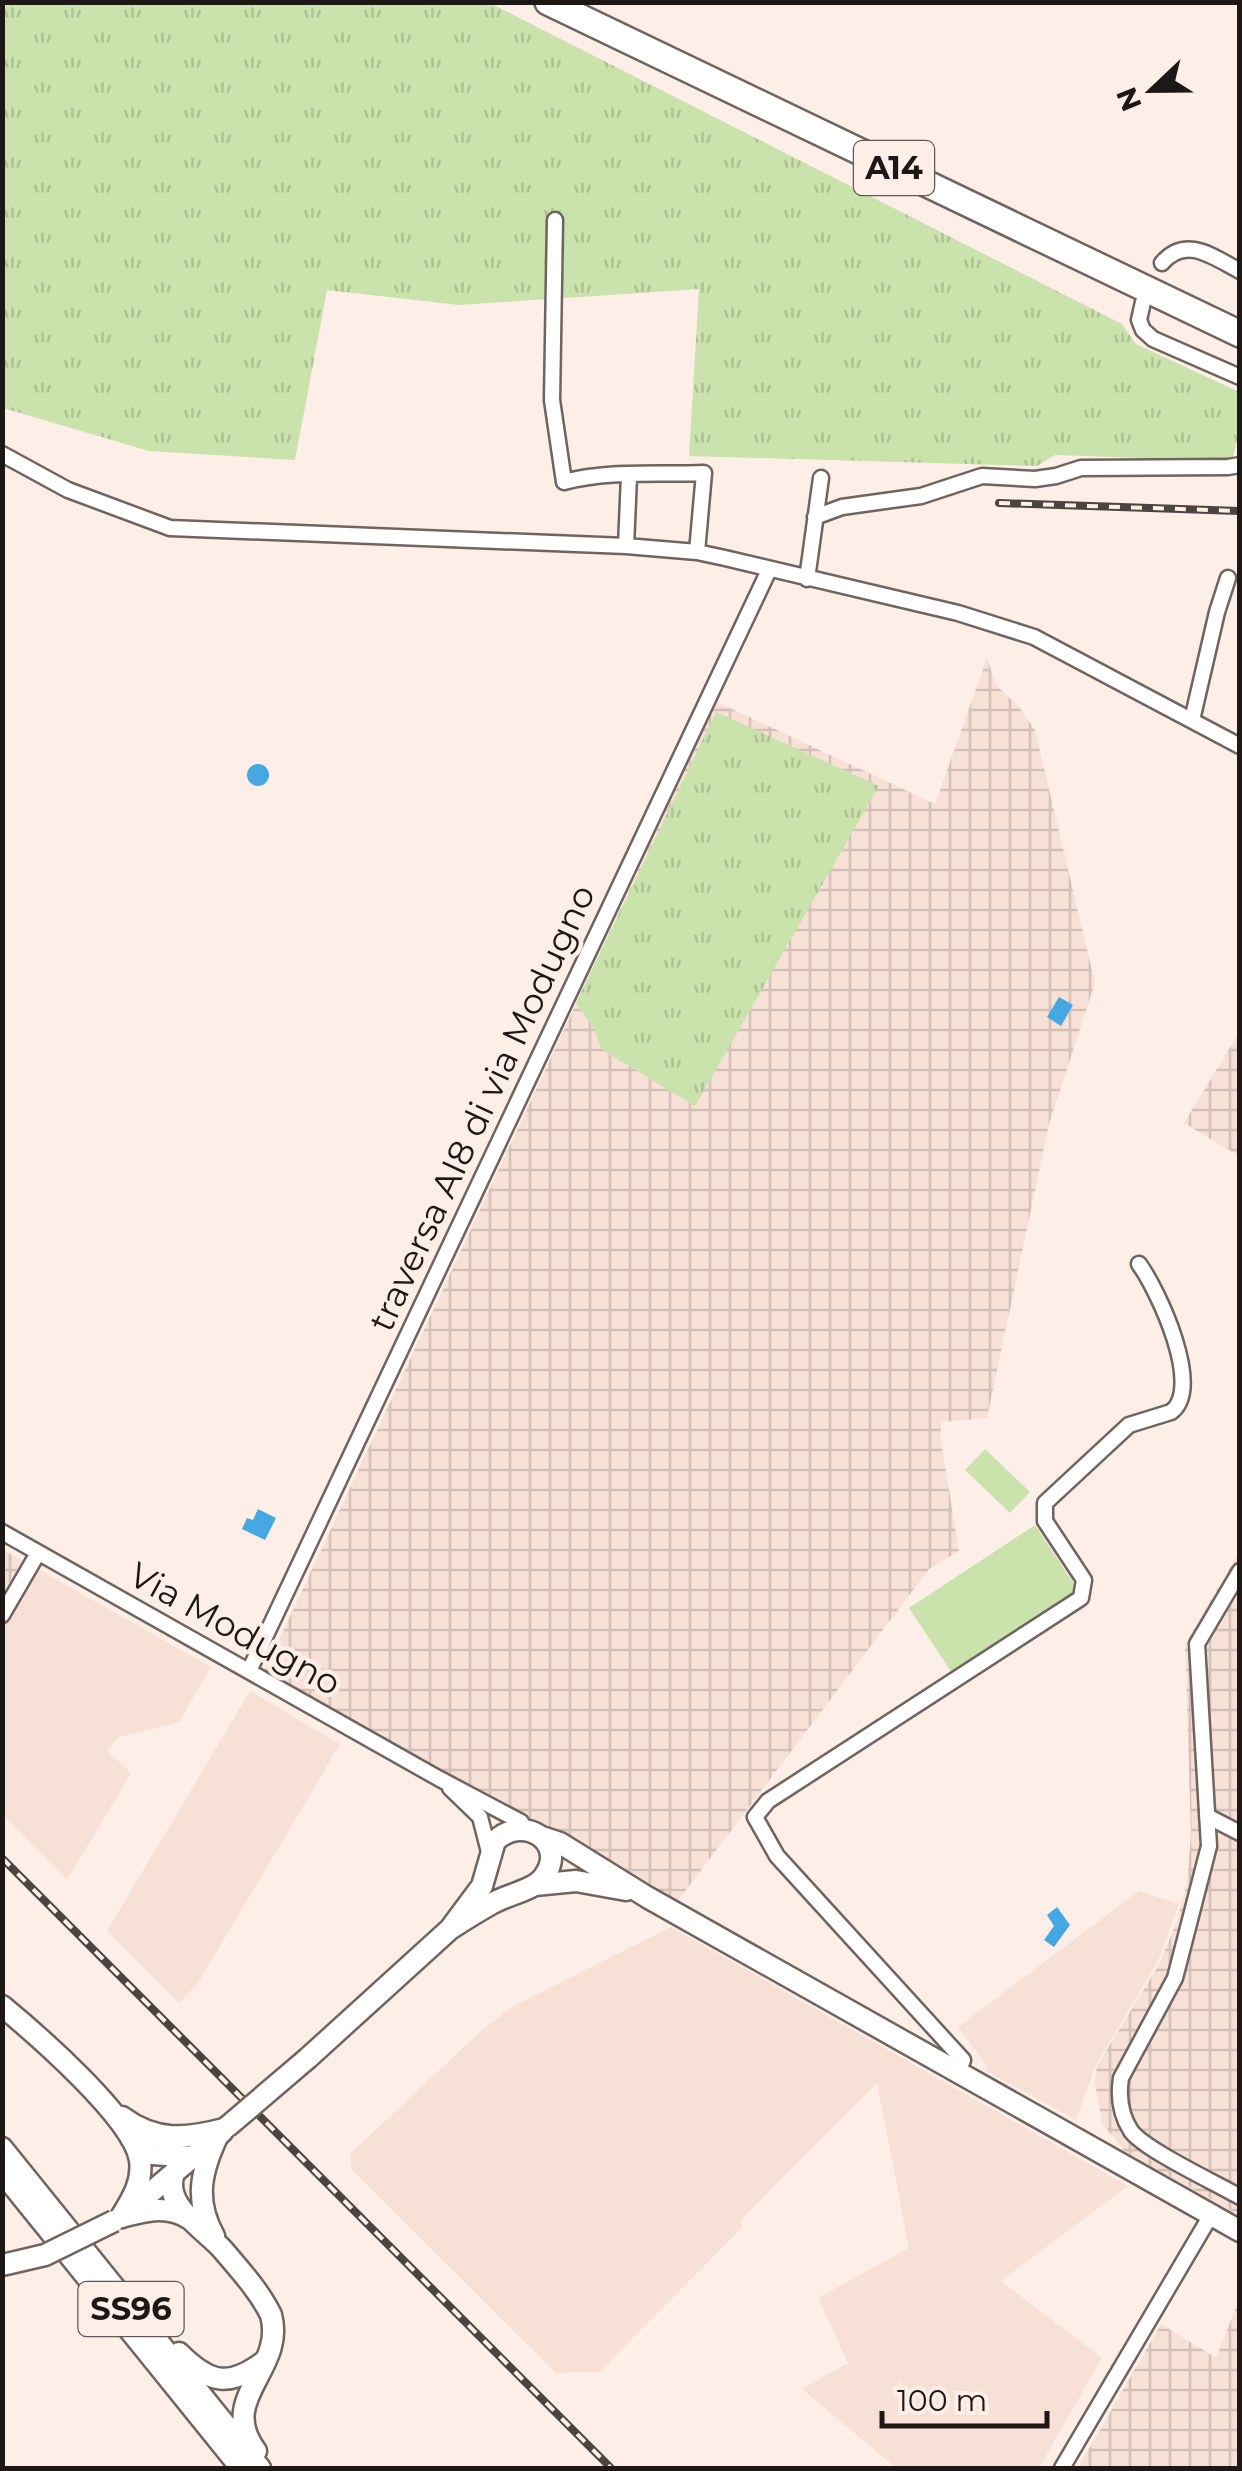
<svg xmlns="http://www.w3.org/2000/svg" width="1242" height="2471" viewBox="0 0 1242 2471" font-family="Montserrat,sans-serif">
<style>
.built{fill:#f7e1d7}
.industrial{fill:url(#industrial-grid)}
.grass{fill:url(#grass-tufts)}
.pitch{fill:#cae2ac}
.water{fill:#45a8e2}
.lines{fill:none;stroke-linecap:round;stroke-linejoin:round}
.street-casing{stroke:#70645e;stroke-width:19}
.secondary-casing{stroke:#70645e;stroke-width:25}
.primary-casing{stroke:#70645e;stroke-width:25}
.highway-casing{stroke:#70645e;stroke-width:30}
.street{stroke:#fff;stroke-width:14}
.secondary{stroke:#fff;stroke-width:20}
.primary{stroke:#fff;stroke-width:20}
.highway{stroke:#fff;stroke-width:25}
.rail-casing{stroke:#4b4441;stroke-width:8}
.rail{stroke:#fdeee8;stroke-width:4;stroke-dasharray:11;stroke-linecap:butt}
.secondary-bridge-casing{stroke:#70645e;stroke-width:25;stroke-linecap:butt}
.secondary-bridge{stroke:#fff;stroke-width:20}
.labels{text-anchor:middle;stroke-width:9;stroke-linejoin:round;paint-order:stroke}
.shield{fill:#fdeee8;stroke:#605855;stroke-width:2.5}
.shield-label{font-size:32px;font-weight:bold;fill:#1d1816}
.street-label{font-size:35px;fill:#1d1816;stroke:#fdeee8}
</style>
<defs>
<pattern id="industrial-grid" width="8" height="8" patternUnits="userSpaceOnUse" patternTransform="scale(2.5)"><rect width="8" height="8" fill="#f7e1d7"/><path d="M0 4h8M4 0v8" fill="none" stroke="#d3c0b8"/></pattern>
<pattern id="grass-tufts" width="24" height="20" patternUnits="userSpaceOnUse" patternTransform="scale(2.5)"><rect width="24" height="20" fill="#cae2ac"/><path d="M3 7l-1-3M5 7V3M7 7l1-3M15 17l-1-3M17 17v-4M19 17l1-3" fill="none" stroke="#adc193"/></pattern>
</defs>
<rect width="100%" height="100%" fill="#fdeee8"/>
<path class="built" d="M22,1560L211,1667L179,1722L119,1737L107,1750L131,1773L67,1880L3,1815V1594Z
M250,1691L340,1744L198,1983L179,2003L107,1931Z
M1139,1891L1179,1904L1158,1961L1096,2064L1076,2120L986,2071L987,2066L958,2027Z
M671,1927L1128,2186L1001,2281L1102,2358L1039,2468H896L802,2389L848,2363L818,2298L909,2248L877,2083L739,2222L743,2227L599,2372L556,2373L352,2170L350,2154L481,2031L512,2007Z"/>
<path class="industrial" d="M987,658L996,685L1019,707L1035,730L1095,983L1049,1124L987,1418L942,1422L940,1435L959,1551L929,1569L677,1902L265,1670L717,702L935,804Z
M1239,1033V1156L1184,1123Z
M3,1550L22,1560L3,1594Z
M1239,1552V2215L1124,2151L1102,2123L1095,2084L1097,2066L1160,1963L1177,1921L1187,1883L1191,1835L1185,1644Z
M1239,2300V2468H1078L1161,2324L1216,2358Z"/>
<path class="grass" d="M2,3H490L1122,324L1136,344L1239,392V432L1232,461L1055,455L1037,466L689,456L699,289L459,305L327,290L295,460L149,451L3,408Z
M716,712L879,786L695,1106L601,1049L595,1030L576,1003Z"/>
<path class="pitch" d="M985,1449L1030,1492L1010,1513L965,1470Z
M1035,1525L1078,1590L952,1673L909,1608Z"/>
<path class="water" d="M247 775a11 11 0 1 1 22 0a11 11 0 1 1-22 0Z
M1059,997L1073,1005L1061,1026L1047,1017Z
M258,1509L276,1518L265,1540L242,1529L247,1518L253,1520Z
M1057,1907L1070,1925L1054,1947L1044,1940L1054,1926L1047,1915Z"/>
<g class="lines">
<g class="street-casing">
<path id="street" d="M555,220L552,400L564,482C610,470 657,475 704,473L697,552
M1162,263C1186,235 1213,257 1240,271
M1143,302L1139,320L1143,330L1153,339L1240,377
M2,454L68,490L170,528L626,546L697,552L725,558L958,613L1034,637L1240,746
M815,517L842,507L921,496L982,476L1035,479L1056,476L1081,468L1228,467L1240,465
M626,546L629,476
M807,579L821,478
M1192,720L1217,612L1228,578
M2,1532L438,1778L521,1822L524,1828
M1240,1571L1197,1644L1209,1846L1175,1978L1121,2078C1118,2097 1120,2114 1131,2131C1145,2150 1216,2183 1240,2197
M2,1615L38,1553
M249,1671L769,570
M450,1788L480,1817L489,1852
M1207,1816L1240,1833
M958,2073L963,2060L777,1856L755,1817L768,1801L1081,1598L1084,1580L1045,1521V1503L1129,1425L1171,1412C1204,1388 1158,1290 1139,1264
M1062,2468L1211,2215"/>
</g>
<g class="secondary-casing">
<path id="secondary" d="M542,1837L560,1843L647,1897L1240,2231
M535,1885L576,1881L626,1890
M308,2058L450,1929L482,1886L495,1841C524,1813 567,1843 545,1875C535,1891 507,1894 491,1904C477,1912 464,1920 450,1929
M122,2217L222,2132"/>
</g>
<g class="primary-casing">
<path id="primary" d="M2,2006C36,2034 133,2118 140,2160C143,2182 132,2199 121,2217
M122,2117C156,2142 186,2139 224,2129
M133,2140L153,2154L192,2157
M2,2148L260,2468
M2,2172L241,2468
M174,2173C162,2206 205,2229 223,2250C240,2270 260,2292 271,2315C286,2370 216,2398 256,2451
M121,2217C145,2211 167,2204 190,2219
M214,2236C194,2200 201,2171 218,2135
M179,2353C210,2384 230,2388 266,2360"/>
</g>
<g class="highway-casing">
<path id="highway" d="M548,2L1240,334"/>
</g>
<use href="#street" class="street"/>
<use href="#secondary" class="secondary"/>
<use href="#primary" class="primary"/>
<use href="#highway" class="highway"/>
<g class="rail-casing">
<path id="rail" d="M999,503L1240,511
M2,1858L611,2468"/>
</g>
<use href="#rail" class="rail"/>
<g class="secondary-bridge-casing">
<path id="secondary-bridge" d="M227,2127L308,2058
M2,2265L45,2255L114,2221"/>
</g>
<use href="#secondary-bridge" class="secondary-bridge"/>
</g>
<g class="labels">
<g class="shield">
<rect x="854" y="141" width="80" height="54" rx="8"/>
<rect x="78.5" y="2282" width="105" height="54" rx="8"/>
</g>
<g class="shield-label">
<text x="894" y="179">A14</text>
<text x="131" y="2320">SS96</text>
</g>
<g class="street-label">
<text transform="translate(482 1108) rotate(-65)" y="12">traversa AI8 di via Modugno</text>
<text transform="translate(235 1629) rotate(29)" y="12">Via Modugno</text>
</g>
</g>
<rect width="1242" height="2471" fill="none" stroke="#1d1816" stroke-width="10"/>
<g transform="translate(1152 90) rotate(248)" stroke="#fdeee8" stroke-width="8" paint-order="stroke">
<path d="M0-8L18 38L0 25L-18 38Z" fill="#1d1816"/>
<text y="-15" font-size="28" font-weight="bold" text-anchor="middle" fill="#1d1816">N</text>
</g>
<path d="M882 2411v15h165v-15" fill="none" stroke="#1d1816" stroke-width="5"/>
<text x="897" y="2411" font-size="30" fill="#1d1816" stroke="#fdeee8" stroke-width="8" paint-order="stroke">100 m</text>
</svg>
